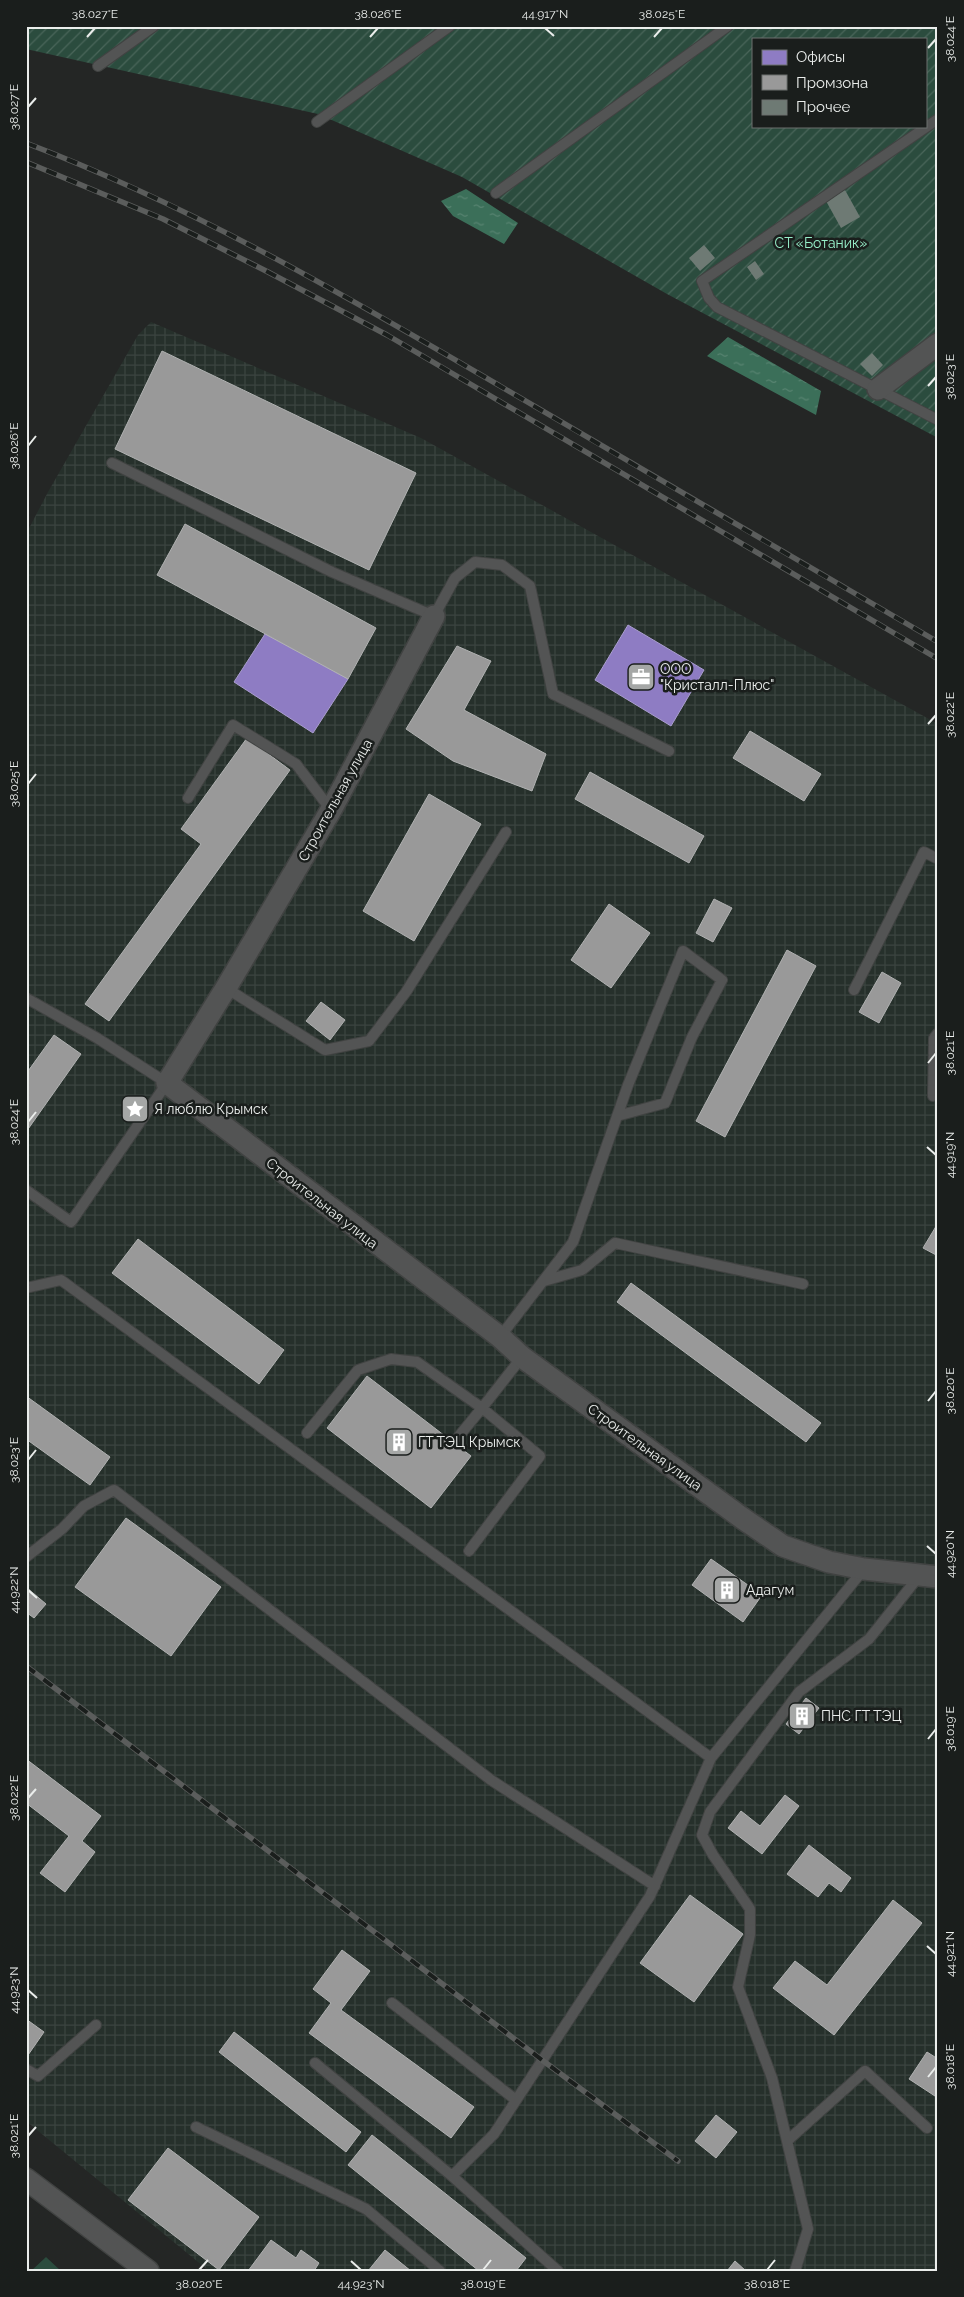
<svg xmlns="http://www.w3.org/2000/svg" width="964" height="2297" viewBox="0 0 964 2297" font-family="Raleway,sans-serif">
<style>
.industrial{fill:url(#industrial-grid)}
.green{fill:#2b4c3e}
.garden{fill:url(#garden-furrows);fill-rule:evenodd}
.water{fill:url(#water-ripples)}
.offices{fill:#8e7cc3;stroke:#aa9ecf}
.industry{fill:#999;stroke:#b1b2b2}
.building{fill:#6e7a74}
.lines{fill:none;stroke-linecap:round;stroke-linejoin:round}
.service-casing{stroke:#414342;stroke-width:12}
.minor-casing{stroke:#414342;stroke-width:24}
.service{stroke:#535454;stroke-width:10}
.minor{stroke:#535454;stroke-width:21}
.rail-casing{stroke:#5b5d5c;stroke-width:5.5}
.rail{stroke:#1a1e1c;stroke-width:4;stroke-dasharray:11;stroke-linecap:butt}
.ticks{fill:none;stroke:#eaedeb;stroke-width:2}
.labels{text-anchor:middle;stroke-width:5;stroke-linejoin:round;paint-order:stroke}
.park-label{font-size:14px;fill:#97f0ca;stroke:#1a1e1c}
.poi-label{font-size:14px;fill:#eaedeb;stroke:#1a1e1c;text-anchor:start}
.street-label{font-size:14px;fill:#eaedeb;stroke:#1a1e1c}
.neatline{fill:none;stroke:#eaedeb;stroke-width:2}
.ticks-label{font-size:12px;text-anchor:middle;fill:#eaedeb}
</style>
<defs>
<pattern id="industrial-grid" width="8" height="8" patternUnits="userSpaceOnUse" patternTransform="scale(1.25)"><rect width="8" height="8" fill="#26302b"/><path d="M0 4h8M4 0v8" fill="none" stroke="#3b4440"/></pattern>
<pattern id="garden-furrows" width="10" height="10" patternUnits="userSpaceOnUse" patternTransform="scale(1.25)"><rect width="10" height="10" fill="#2b4c3e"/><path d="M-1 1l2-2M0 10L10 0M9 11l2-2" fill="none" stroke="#4a665a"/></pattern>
<pattern id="water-ripples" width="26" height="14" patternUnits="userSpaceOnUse" patternTransform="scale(1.25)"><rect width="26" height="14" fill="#3b6f59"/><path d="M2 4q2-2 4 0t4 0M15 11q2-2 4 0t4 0" fill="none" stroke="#588471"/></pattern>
</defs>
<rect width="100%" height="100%" fill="#242625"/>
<path class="industrial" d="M151,322L421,438L938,724V2271H209L26,2121V534L48,492L138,335Z"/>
<path class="green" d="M46,2257L61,2271H31Z"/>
<path class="garden" d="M26,26H938V438L667,294L462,177L318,114L26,49ZM753,39H925V126H753Z"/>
<path class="water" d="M466,189L518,223L504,244L453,216L441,201Z
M728,337L821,391L816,415L707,356Z"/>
<path class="offices" d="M628,625L704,670L671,726L595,680Z
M265,634L348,679L313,733L234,682Z"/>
<path class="industry" d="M162,351L416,473L369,570L115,449Z
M185,524L376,628L348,679L157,575Z
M457,646L491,661L464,710L546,754L532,791L453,761L406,729Z
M750,731L821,774L804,801L733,758Z
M247,738L290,770L109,1021L85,1004L201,844L181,829Z
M590,772L704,836L689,863L575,799Z
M429,794L481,824L414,941L363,911Z
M714,899L732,908L713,942L696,933Z
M609,904L650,933L611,988L571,960Z
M787,950L816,966L725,1137L696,1121Z
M882,972L901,983L879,1023L859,1012Z
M321,1002L345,1020L330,1040L306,1021Z
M54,1035L81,1054L26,1132V1074Z
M938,1223V1256L923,1248Z
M138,1239L284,1350L259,1384L112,1273Z
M631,1283L821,1423L806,1442L617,1302Z
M367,1376L471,1456L431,1508L327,1428Z
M26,1396L110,1457L90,1485L26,1439Z
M126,1518L221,1587L171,1656L75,1587Z
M711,1559L762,1595L743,1622L692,1585Z
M26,1587L46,1604L34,1618L26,1612Z
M806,1698L819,1708L799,1734L786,1724Z
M26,1759L101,1816L82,1841L95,1852L65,1892L40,1873L69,1836L26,1803Z
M785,1795L799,1806L762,1854L728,1828L741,1811L760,1826Z
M809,1845L851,1878L841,1892L829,1883L818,1897L787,1874Z
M690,1895L743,1934L694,2002L640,1963Z
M893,1900L922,1923L834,2035L773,1988L795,1961L827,1985Z
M342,1950L370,1971L341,2010L474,2107L451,2138L309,2033L331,2003L313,1989Z
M26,2019L44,2032L26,2058Z
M234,2032L361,2132L346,2152L219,2052Z
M927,2052L938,2059V2098L909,2079Z
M716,2115L737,2132L716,2158L695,2141Z
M372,2135L526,2258L516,2271H479L348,2165Z
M168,2148L259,2217L219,2270L128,2200Z
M271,2240L296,2258L301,2250L319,2263L314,2271H248Z
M385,2250L411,2271H368Z
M735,2261L746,2271H727Z"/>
<path class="building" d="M845,190L860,217L841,228L826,201Z
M704,245L715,258L700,271L689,258Z
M755,261L764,274L756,280L747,267Z
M872,353L883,365L872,376L860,364Z"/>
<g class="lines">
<g class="service-casing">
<path id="service" d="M98,66L154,26
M938,119L702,281L709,298L717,307L938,420
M317,122L450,26
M496,193L728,26
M112,463L332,572L434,616L455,578L475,562L502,565L530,586L553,694L669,751
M188,798L233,725L296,764L331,810
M226,988L325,1050L369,1041L406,992L506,832
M854,990L924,852L938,859
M26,998L97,1038L167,1083L71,1222L26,1190
M933,1096L934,1038L938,1033
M544,1281L582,1270L615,1243L803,1284
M26,1288L61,1280L711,1758L864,1569
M500,1337L573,1242L628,1085L683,951L722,980L692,1037L665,1103L617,1116
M307,1433L358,1370L391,1359L417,1362L482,1408L522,1357
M459,1436L482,1408L540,1456L469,1551
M26,1557L62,1529L84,1506L114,1490L491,1780L655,1886
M392,2003L516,2100
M315,2063L452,2176
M26,2069L38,2076L96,2025
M196,2127L366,2209L440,2271
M787,2141L865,2071L927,2128
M558,2271L452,2176L494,2134L650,1896L711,1758
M795,2271L808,2229L772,2078L738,1987L750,1935V1909L713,1855L702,1835L710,1812L799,1692L869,1639L920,1575"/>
</g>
<g class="minor-casing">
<path id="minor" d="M878,389L938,344
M434,616L331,810L226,988L167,1083L500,1337L522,1357L742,1518L783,1546L829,1562L864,1569L938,1577
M26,2179L148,2271"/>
</g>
<use href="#service" class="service"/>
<use href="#minor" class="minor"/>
<g class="rail-casing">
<path id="rail" d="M26,143C194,207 346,296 500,386C646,472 792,557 938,642
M26,162L163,219L268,272L387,335L938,659
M26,1666L542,2060L678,2161"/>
</g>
<use href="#rail" class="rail"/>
</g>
<path class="ticks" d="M545,28L554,36M87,37L95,28M370,37L378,28M654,37L662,28M928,48L936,39M28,107L36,98M928,386L936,377M28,446L36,436M928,724L936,715M28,784L36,774M928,1063L936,1053M28,1122L36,1112M927,1147L936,1155M928,1401L936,1391M28,1460L36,1450M927,1546L936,1554M28,1590L37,1598M928,1739L936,1729M28,1798L36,1789M927,1946L936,1954M28,1990L37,1998M928,2077L936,2067M28,2136L36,2127M351,2261L361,2270M199,2270L208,2260M483,2270L491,2260M767,2270L775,2260"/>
<defs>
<g id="office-square" transform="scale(1.4375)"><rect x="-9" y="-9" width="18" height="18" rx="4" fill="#a5a7a6" stroke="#1a1e1c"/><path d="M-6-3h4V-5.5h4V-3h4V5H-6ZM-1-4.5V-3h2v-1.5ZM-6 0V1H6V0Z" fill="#fff"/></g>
<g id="sight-square" transform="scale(1.4375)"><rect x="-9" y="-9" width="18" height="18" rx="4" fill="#a5a7a6" stroke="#1a1e1c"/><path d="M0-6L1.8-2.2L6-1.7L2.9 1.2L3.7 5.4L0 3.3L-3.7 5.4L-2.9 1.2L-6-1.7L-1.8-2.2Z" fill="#fff"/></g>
<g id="building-square" transform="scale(1.4375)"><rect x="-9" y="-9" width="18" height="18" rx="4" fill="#a5a7a6" stroke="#1a1e1c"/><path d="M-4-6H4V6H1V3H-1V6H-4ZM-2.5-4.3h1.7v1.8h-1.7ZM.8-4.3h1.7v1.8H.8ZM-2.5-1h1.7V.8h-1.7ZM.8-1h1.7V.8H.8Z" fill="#fff"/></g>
</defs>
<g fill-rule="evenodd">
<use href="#office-square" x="641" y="677"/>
<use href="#sight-square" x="135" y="1109"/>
<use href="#building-square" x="399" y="1442"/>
<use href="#building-square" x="727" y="1590"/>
<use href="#building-square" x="802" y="1716"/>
</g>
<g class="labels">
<g class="park-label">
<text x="821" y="248">СТ «Ботаник»</text>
</g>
<g class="poi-label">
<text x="660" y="674">ООО<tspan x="660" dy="16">"Кристалл-Плюс"</tspan></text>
<text x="154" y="1114">Я люблю Крымск</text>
<text x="418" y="1447">ГТ ТЭЦ Крымск</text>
<text x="746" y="1595">Адагум</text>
<text x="821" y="1721">ПНС ГТ ТЭЦ</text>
</g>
<g class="street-label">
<text transform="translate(335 800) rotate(-61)" y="5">Строительная улица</text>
<text transform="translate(322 1203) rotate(38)" y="5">Строительная улица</text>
<text transform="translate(645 1447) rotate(36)" y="5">Строительная улица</text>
</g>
</g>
<rect width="964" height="2297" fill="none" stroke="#1a1e1c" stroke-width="55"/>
<rect x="752" y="38" width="175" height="90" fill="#1a1e1c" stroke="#6d716f"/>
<rect x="762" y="50" width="25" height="15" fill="#8e7cc3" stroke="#6d716f"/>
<text x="796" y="62" font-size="15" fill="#eaedeb">Офисы</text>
<rect x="762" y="75" width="25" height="15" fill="#999999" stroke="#6d716f"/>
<text x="796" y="88" font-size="15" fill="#eaedeb">Промзона</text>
<rect x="762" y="100" width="25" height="15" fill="#6e7a74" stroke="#6d716f"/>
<text x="796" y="112" font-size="15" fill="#eaedeb">Прочее</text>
<rect x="28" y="28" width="908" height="2242" class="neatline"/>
<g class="ticks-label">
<text x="95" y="18">38.027°E</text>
<text x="378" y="18">38.026°E</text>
<text x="545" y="18">44.917°N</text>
<text x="662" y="18">38.025°E</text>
<text transform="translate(950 39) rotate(-90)" y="4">38.024°E</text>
<text transform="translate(14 107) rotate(-90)" y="4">38.027°E</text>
<text transform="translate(950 377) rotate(-90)" y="4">38.023°E</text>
<text transform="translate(14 446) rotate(-90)" y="4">38.026°E</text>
<text transform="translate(950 715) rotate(-90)" y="4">38.022°E</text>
<text transform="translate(14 784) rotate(-90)" y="4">38.025°E</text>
<text transform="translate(950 1053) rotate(-90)" y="4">38.021°E</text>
<text transform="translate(14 1122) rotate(-90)" y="4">38.024°E</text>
<text transform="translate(950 1155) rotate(-90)" y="4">44.919°N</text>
<text transform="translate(950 1391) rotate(-90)" y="4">38.020°E</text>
<text transform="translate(14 1460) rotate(-90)" y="4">38.023°E</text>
<text transform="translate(950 1554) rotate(-90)" y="4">44.920°N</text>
<text transform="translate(14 1590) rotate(-90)" y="4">44.922°N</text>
<text transform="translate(950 1729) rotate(-90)" y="4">38.019°E</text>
<text transform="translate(14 1798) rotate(-90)" y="4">38.022°E</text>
<text transform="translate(950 1954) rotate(-90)" y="4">44.921°N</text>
<text transform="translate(14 1990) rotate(-90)" y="4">44.923°N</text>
<text transform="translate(950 2067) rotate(-90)" y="4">38.018°E</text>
<text transform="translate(14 2136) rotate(-90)" y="4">38.021°E</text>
<text x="199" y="2288">38.020°E</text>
<text x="361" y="2288">44.923°N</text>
<text x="483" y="2288">38.019°E</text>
<text x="767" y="2288">38.018°E</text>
</g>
</svg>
